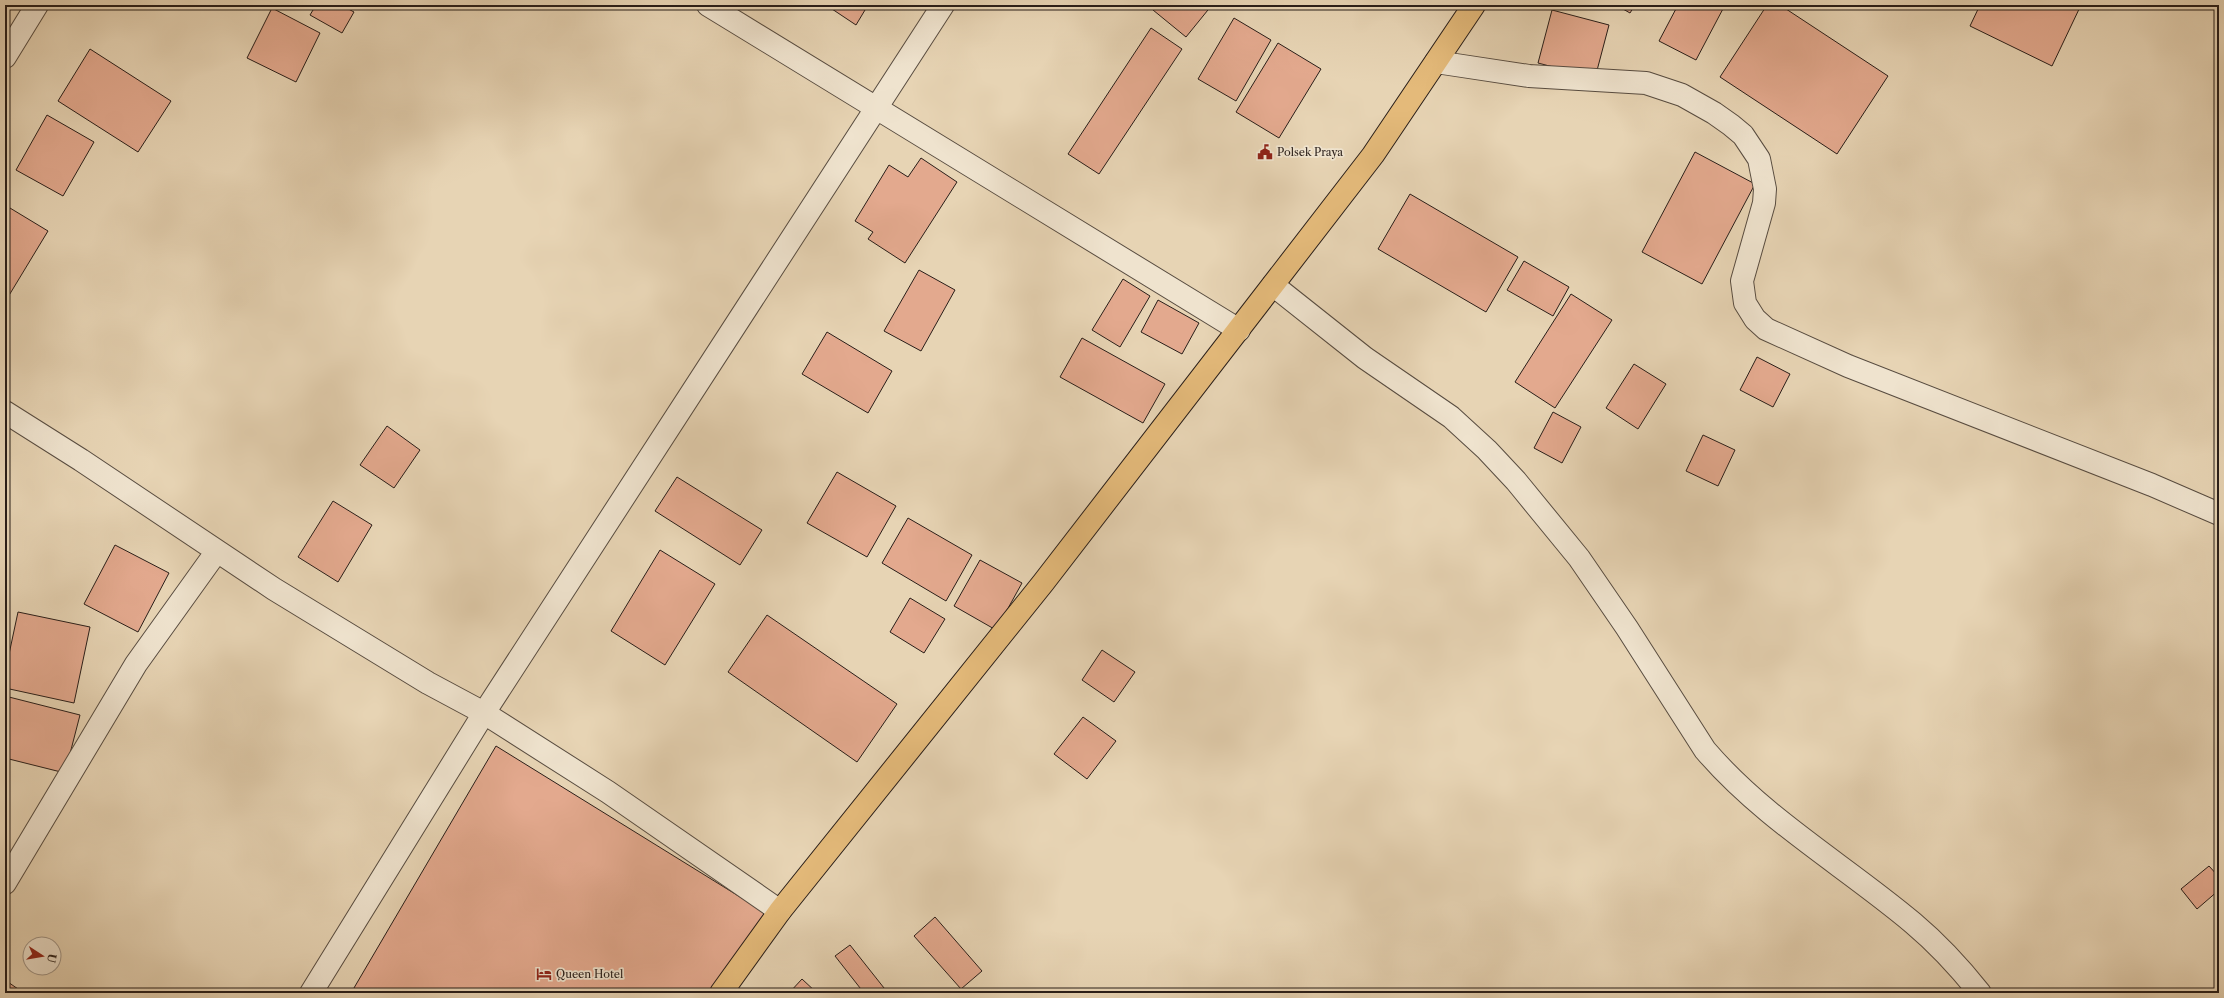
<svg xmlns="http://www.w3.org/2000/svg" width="2224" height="998" viewBox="0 0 2224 998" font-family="'Libre Caslon Text',serif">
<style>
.building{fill:#e3a98e;stroke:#291e19}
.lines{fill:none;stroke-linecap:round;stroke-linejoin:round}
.minor-casing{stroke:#584c40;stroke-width:24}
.major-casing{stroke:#291e19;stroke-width:24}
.minor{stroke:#efe3ce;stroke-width:22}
.major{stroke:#e4ba7a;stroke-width:22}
.labels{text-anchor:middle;stroke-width:3.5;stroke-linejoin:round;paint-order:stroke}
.poi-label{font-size:11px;fill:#291e19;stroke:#efe3ce;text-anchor:start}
</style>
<rect width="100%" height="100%" fill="#e7d4b4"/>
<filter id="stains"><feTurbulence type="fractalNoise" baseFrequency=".005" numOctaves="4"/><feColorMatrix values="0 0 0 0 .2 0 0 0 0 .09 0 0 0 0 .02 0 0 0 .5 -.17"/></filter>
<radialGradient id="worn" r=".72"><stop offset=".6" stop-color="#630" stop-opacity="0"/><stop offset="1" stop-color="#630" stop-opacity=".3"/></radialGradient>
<path class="building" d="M316,5H341L354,12L342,33L310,15Z
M826,5H868L856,25Z
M1157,5H1212L1186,37L1153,10Z
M1616,5H1635L1630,13Z
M1678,5H1725L1696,60L1659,41Z
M1767,5H1780L1888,76L1837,154L1720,77Z
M1980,5H2081L2052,66L1970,26Z
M272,8L320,33L296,82L247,58Z
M1552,10L1609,25L1595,78L1538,63Z
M1234,18L1271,40L1236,101L1198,79Z
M1151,28L1182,49L1099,174L1068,154Z
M1278,43L1321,69L1279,138L1236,112Z
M90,49L171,101L138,152L58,101Z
M47,115L94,142L63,196L16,170Z
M1695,152L1755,184L1702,284L1642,252Z
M921,158L957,182L905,263L868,239L873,232L855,221L889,165L908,177Z
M1410,194L1518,257L1486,312L1378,249Z
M5,205L48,231L5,302Z
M1524,261L1569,287L1553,316L1507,290Z
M919,270L955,290L921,351L884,331Z
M1123,279L1150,296L1120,347L1092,330Z
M1571,294L1612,320L1555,408L1515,382Z
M1158,300L1199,323L1182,354L1141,332Z
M827,332L892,371L868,413L802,374Z
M1082,338L1165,384L1143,423L1060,377Z
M1757,357L1790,374L1773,407L1740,390Z
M1634,364L1666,384L1638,429L1606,408Z
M1553,412L1581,427L1562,463L1534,448Z
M387,426L420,450L394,488L360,465Z
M1703,435L1735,450L1718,486L1686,471Z
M837,472L896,506L867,557L807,523Z
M677,477L762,530L740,565L655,511Z
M333,501L372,525L338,582L298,557Z
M908,518L972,555L946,601L882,563Z
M115,545L169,573L138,632L84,604Z
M660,550L715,584L665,665L611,631Z
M980,560L1022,583L996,630L954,606Z
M910,598L945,619L924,653L890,632Z
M18,612L90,627L74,703L5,688V673Z
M767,615L897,704L857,762L728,672Z
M1102,650L1135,672L1114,702L1082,680Z
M5,696L80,715L65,773L5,758Z
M1083,717L1116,741L1087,779L1054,754Z
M496,746L766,913L710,993H351Z
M2209,866L2219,877V890L2197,909L2181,889Z
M935,917L982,971L961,989L914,936Z
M850,945L888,993H864L835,956Z
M802,979L817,993H789Z
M5,980L21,991L19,993H5Z"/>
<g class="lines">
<g class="minor-casing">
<path id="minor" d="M708,5L1239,330
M5,57L37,5
M1436,62L1529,76L1646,83L1682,95L1714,113L1731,125L1743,135L1759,159L1765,189L1764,203L1742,281L1745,303L1755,319L1766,329L1848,366L2152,485L2219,514
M1273,285L1365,358L1451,417L1487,450L1516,481L1579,558L1627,628L1705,750C1764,819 1844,865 1913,923C1938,944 1960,968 1980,993
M5,412L81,460L274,589L428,683L484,713L608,792L780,911
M5,883L136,664L217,551
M311,993L484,713L943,5"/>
</g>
<g class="major-casing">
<path id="major" d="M721,993L780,911L1043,583L1373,155L1474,5"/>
</g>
<use href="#minor" class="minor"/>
<use href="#major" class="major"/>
</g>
<defs>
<g id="civic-bare" transform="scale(1.2)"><path d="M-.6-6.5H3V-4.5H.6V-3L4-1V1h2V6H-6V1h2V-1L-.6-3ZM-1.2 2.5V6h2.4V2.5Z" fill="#8f2418" stroke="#efe3ce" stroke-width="2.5" paint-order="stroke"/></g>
<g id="hotel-bare" transform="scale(1.2)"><path d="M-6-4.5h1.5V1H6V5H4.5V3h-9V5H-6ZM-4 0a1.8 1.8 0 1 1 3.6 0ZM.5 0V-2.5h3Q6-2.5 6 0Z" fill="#8f2418" stroke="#efe3ce" stroke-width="2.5" paint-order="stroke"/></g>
</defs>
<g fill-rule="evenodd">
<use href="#civic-bare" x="1265" y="152"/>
<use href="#hotel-bare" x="544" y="974"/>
</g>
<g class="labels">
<g class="poi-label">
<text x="1277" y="156">Polsek Praya</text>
<text x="556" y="978">Queen Hotel</text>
</g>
</g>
<rect width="2224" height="998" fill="none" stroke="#e7d4b4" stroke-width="20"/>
<rect x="6" y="6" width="2212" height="986" fill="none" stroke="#291e19" stroke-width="2"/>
<rect x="10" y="10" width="2204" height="978" fill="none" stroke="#291e19"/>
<g transform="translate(42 956) rotate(102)"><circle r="19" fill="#efe3ce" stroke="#a09486"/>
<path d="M0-3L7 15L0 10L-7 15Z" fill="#8f2418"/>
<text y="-6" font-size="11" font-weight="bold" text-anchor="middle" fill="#291e19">U</text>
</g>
<rect width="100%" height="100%" filter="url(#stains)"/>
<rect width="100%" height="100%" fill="url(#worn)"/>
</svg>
